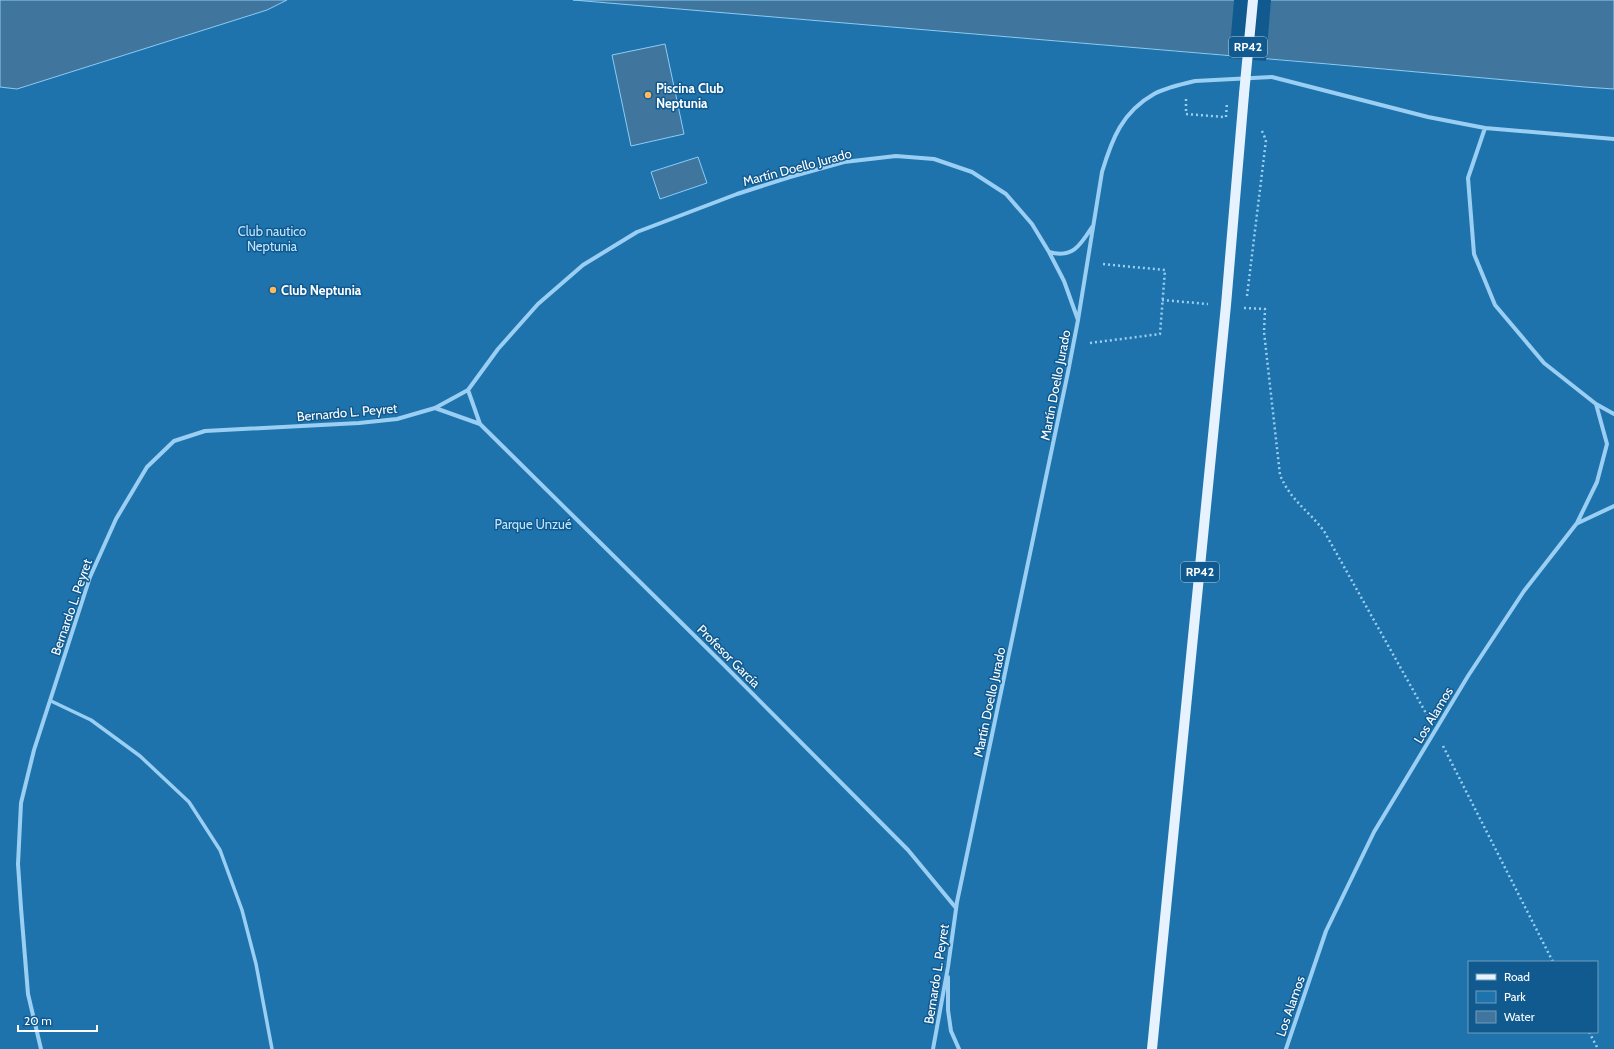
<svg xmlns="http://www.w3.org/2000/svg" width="1614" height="1049" viewBox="0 0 1614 1049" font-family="Cabin,sans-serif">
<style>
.green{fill:#1e73ad;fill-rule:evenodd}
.water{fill:#40769e;stroke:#8bccf7}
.pier{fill:#105a90}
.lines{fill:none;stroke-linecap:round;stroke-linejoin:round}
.path{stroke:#9acff3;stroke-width:2.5;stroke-dasharray:2 3;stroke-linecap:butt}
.pedestrian{stroke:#9acff3;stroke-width:3.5}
.minor{stroke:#9acff3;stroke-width:4}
.primary{stroke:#e6f3ff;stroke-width:10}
.path-bridge{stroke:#9acff3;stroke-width:2.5;stroke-dasharray:2 3;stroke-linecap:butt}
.primary-bridge{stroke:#e6f3ff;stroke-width:10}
.poi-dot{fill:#ffb95c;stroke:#105a90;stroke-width:1.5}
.labels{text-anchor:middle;stroke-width:3;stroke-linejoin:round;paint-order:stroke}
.shield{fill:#105a90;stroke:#b7cede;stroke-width:1}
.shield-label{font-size:12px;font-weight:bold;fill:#fff}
.poi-label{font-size:13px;font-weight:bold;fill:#fff;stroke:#105a90;text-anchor:start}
.street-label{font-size:13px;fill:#fff;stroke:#105a90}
.park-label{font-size:13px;fill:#c1e5fe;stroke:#105a90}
</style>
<rect width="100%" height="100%" fill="#105a90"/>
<path class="green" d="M287,0H573L1614,89V1049H0V87L17,89L267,10ZM1469,962H1597V1032H1469Z"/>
<path class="water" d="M0,0H287L267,10L17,89L0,87Z
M573,0H1614V89L1584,87L1328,64Z
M665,44L684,134L631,146L612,55Z
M698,157L707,183L660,199L651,172Z"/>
<path class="pier" d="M1234,0H1271L1266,61L1229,58Z"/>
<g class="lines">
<path class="path" d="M1186,99V114L1224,117
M1247,296L1266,140L1261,129
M1162,300L1208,304
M1244,308L1265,309L1264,332L1280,475C1291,501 1308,510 1324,531L1427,715
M1090,343L1160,334L1165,270L1102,264
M1443,746L1553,962
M1589,1032L1598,1049"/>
<path class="pedestrian" d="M51,701L91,720L140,756L189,802L220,850L242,910L256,964L272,1049"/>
<path class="minor" d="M1485,128L1468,178L1474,254L1495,305L1544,363L1596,404L1614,414
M1049,252C1073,259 1081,244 1092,227
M468,390L480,424
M435,408L480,424L721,662L908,850L956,908
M1578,523L1614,506
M948,977V1010L951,1031L959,1049
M41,1049L28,994L21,908L18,864L21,803L34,750L90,577L116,519L147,467L174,441L205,431L359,423L397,419L435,408L468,390L498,349L538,304L583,265L637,232L737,194L790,177L844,162L896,156L934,159L972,172L1006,194L1032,224L1049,252L1064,281L1078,320
M933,1049L948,967L957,902L1068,372L1078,320L1102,172C1112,139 1122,112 1154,94C1165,88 1182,84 1195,81L1272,77L1428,117L1485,128L1614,139
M1286,1049L1326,931L1374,832L1468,676L1524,591L1577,523L1597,482L1607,444L1596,404"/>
<path class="primary" d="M1152,1049L1226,305L1244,94"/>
<path class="path-bridge" d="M1226,117L1227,102"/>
<path class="primary-bridge" d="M1244,94L1253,0"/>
</g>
<g class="poi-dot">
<circle cx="648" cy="95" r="4"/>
<circle cx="273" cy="290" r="4"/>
</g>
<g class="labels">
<g class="shield">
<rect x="1229" y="37" width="38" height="20" rx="3"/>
<rect x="1181" y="562" width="38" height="20" rx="3"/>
</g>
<g class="shield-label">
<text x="1248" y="51">RP42</text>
<text x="1200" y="576">RP42</text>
</g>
<g class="poi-label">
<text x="656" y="93">Piscina Club<tspan x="656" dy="15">Neptunia</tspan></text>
<text x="281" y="295">Club Neptunia</text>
</g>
<g class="street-label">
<text transform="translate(797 167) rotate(-15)" y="5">Martín Doello Jurado</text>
<text transform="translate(1055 385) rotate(-79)" y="5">Martín Doello Jurado</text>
<text transform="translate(347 412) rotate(-5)" y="5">Bernardo L. Peyret</text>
<text transform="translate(71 607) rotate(-71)" y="5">Bernardo L. Peyret</text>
<text transform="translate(729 656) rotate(45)" y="5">Profesor García</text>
<text transform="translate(989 702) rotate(-78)" y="5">Martín Doello Jurado</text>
<text transform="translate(1433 715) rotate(-59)" y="5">Los Alamos</text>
<text transform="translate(936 974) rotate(-81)" y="5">Bernardo L. Peyret</text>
<text transform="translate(1290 1006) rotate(-71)" y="5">Los Alamos</text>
</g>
<g class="park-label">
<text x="272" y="236">Club nautico<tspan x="272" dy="15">Neptunia</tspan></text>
<text x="533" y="529">Parque Unzué</text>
</g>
</g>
<rect x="1468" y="961" width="130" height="72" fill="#105a90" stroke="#709cbc"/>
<rect x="1476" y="974" width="20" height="6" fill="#e6f3ff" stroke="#709cbc"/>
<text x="1504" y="981" font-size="12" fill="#ffffff">Road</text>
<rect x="1476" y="991" width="20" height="12" fill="#1e73ad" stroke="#709cbc"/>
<text x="1504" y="1001" font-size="12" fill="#ffffff">Park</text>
<rect x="1476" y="1011" width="20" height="12" fill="#40769e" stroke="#709cbc"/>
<text x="1504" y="1021" font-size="12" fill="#ffffff">Water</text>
<path d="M18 1025v6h79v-6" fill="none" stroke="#ffffff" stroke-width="2"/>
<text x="24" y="1025" font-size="12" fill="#ffffff" stroke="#105a90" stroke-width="3" paint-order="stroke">20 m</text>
</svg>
